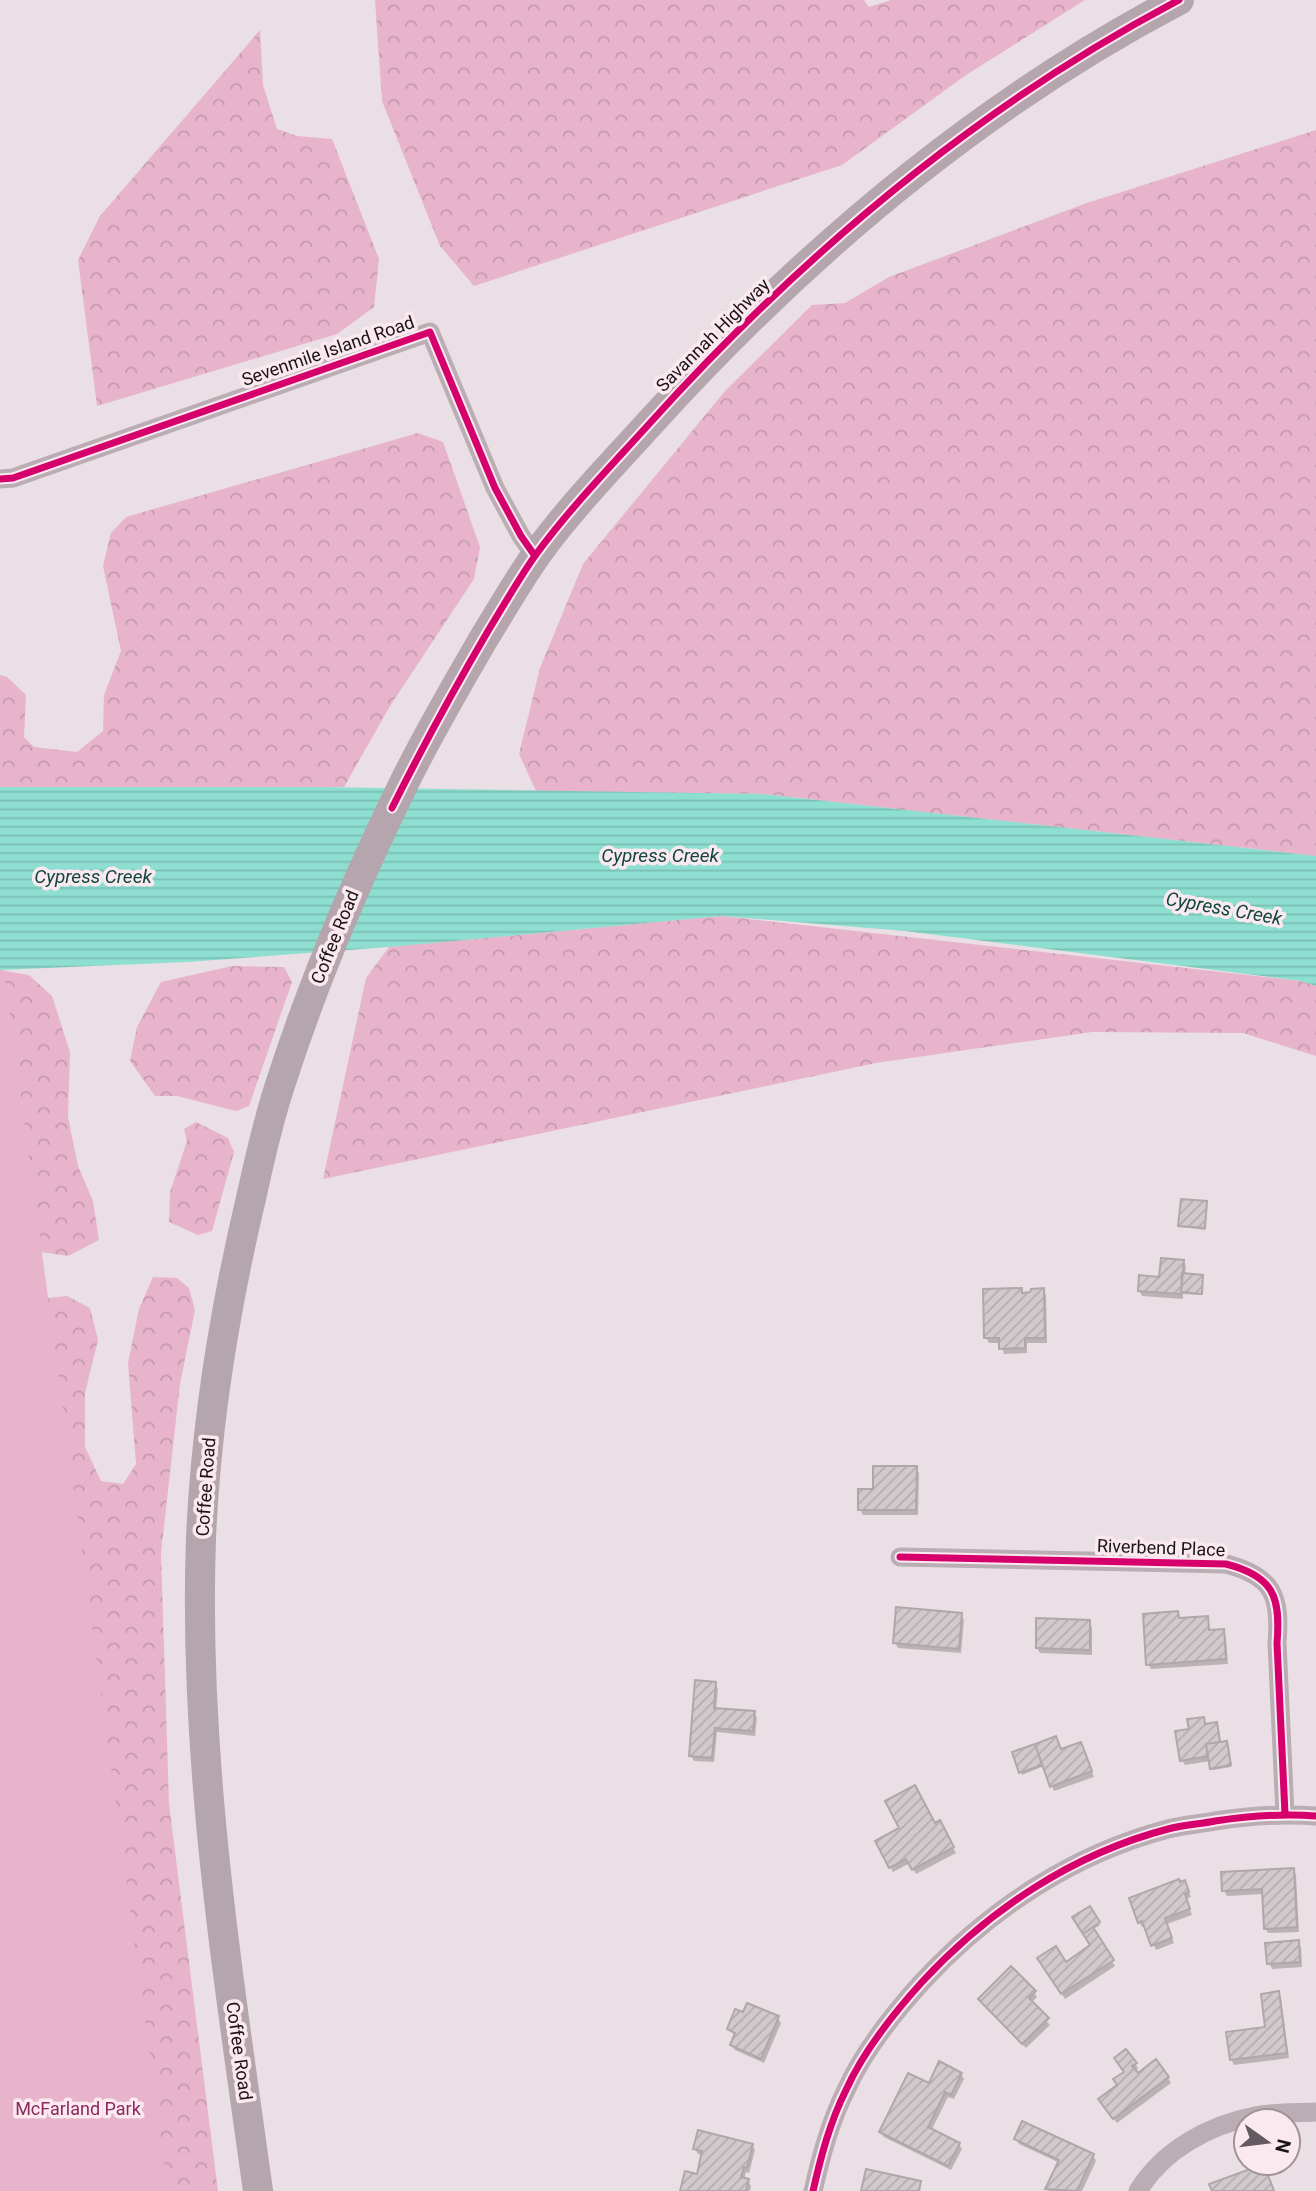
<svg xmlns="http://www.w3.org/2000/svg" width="1316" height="2191" viewBox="0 0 1316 2191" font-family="Roboto,sans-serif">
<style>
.forest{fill:url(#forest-crowns)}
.park{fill:#e7b4cb}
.water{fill:url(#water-rules)}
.shadow{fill:#0003}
.building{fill:url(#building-hatch);stroke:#b0a7ab;stroke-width:2}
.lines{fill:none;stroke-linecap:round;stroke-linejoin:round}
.street{stroke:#baaeb4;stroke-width:19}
.primary{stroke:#b5a5ad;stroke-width:30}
.cycleway-casing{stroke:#fbe9f0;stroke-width:11}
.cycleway{stroke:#d6006c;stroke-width:7}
.labels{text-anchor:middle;stroke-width:7;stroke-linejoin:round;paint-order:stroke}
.street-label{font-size:18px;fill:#1a1417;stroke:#fbe9f0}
.park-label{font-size:18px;fill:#8b295f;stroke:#fbe9f0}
.water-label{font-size:19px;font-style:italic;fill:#10463d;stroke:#fbe9f0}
</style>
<defs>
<pattern id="forest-crowns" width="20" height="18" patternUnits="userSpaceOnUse" patternTransform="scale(1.75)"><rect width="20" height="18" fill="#e7b4cb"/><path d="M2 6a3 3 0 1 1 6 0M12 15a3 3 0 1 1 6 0" fill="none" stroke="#c69aae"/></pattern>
<pattern id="water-rules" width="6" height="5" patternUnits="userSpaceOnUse" patternTransform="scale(1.75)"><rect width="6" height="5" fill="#8edfd1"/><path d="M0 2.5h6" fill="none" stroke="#7abeb3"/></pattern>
<pattern id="building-hatch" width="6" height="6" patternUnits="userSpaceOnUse" patternTransform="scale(1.75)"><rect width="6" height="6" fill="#d1cacd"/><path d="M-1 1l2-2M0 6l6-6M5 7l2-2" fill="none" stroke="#b3adaf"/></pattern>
</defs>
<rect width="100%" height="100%" fill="#eadfe4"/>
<path class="forest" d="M375,0H864L869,7L891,0H1085L966,75L842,165L474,286L440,246L382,101Z
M260,30L263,85L277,129L297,136L332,139L379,259L374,307L337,334L97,406L78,260L100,216Z
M1316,130V856L763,794L536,791L519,754L540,668L583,564L725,391L812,305L845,303L889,277L1084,204Z
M418,433L443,442L480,547L474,579L390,706L344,787H0V675L7,677L26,695L24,737L34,747L77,752L103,731L104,695L121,651L103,566L111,533L126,517Z
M721,916L1301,981L1316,986V1056L1243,1033L1092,1032L876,1063L323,1179L366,978L389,947Z
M232,966L284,967L292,982L249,1106L236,1111L177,1096H155L130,1061L137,1027L161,982Z
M0,970L29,975L52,996L70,1052L68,1117L78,1166L93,1201L99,1240L68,1256L20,1249Z
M196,1122L228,1138L234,1152L212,1231L198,1235L169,1222L170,1192L187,1141L184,1129Z
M153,1277L177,1278L189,1288L195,1310L180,1384L161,1553L169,1804L218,2191H122L39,1299L67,1296L90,1308L98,1340L85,1393V1447L101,1481L123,1484L136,1464L128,1363L139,1309Z"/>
<path class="park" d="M0,970H4L168,2191H0Z"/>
<path class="water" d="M0,787H320L763,794L1316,856V986L1301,981L905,931L721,916L389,947L187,962L0,970Z"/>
<path class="shadow" d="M1206,1203L1205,1230L1181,1227L1180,1225Z
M1183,1261L1186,1266L1185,1275L1202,1277L1203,1279L1202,1295L1183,1294V1299L1142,1296L1139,1290Z
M1021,1290L1024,1294L1043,1290L1046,1295L1047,1343H1027V1353L1004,1354L1001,1343H989L986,1338Z
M915,1468L919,1473L918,1515H863L860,1509Z
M1177,1613L1181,1620L1207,1618L1211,1632L1223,1631L1226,1637L1228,1664L1151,1669L1148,1664Z
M961,1615L964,1620L961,1653L898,1648L895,1642Z
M1089,1622L1092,1627V1655L1040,1653L1037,1648Z
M715,1683L718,1689L716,1710L754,1713L757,1718L755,1736L717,1732L714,1762L694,1761L691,1756Z
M1203,1719L1207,1725L1216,1724L1219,1729L1221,1743L1228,1745L1231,1767L1213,1770L1211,1761L1185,1765L1182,1760Z
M1056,1738L1061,1751L1081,1744L1094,1777L1054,1791L1044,1766L1022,1775L1014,1753Z
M939,1822L956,1853L916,1874L910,1863L893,1872L877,1842Z
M1293,1870L1296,1875L1299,1932L1268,1933L1265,1928L1264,1894L1227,1896L1224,1891Z
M1185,1883L1191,1897L1186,1899L1192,1915L1167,1924L1174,1943L1156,1950L1146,1926L1142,1927L1139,1922L1131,1899Z
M1089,1908L1100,1925L1092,1930L1115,1966L1065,1999L1040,1959L1066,1964L1092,1946L1074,1918Z
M1298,1942L1301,1948L1302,1967L1272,1969L1269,1963Z
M1034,1992L1037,1997L1031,2003L1050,2025L1026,2048L983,2004Z
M1278,1993L1281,1998L1289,2058L1234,2065L1231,2059L1267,2028Z
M778,2018L781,2023L764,2063L735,2050L731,2045L736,2036L728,2029Z
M1119,2064H1136L1138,2069L1135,2072L1137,2075L1168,2078L1171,2083L1117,2123L1104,2105L1119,2086L1126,2072Z
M961,2074L964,2079L954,2099L948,2097L931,2131L959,2144L962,2149L951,2170L884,2137L881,2132L929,2085Z
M1016,2138L1093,2155L1096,2161L1082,2191H1049L1047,2189L1060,2163L1019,2144Z
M752,2145L755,2150L749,2173L746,2172L744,2180L748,2181L751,2186L750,2191H682L698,2176L703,2155L698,2154L695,2149Z"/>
<path class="building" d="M1181,1199L1207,1201L1205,1228L1178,1226Z
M1161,1258L1184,1260L1181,1294L1138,1291L1139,1275L1159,1277Z
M1182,1273L1203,1275L1202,1294L1181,1292Z
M1022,1288V1293L1030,1292L1031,1289L1044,1288L1045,1338H1025V1348L999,1349V1338H984L983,1289Z
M873,1466H917L916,1510H858V1489H873Z
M896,1607L962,1613L959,1649L893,1643Z
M1178,1611L1179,1618L1208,1616L1209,1630L1224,1629L1226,1659L1146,1665L1143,1614Z
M1036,1618L1090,1620V1650L1036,1648Z
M695,1680L716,1682L714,1708L755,1711L753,1731L715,1728L712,1758L689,1756Z
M1204,1717L1205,1724L1217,1722L1220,1742L1206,1744L1208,1756L1180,1761L1175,1731L1189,1729L1187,1719Z
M1056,1736L1061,1749L1081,1742L1092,1771L1050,1787L1035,1744Z
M1227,1741L1231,1765L1210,1769L1206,1744Z
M1035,1744L1042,1765L1019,1773L1012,1752Z
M915,1785L935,1823L940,1820L954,1847L912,1870L906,1859L889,1868L875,1841L899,1828L885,1801Z
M1294,1868L1297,1927L1264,1929L1262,1889L1222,1891L1221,1872Z
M1179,1879L1180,1882L1185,1880L1189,1892L1185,1894L1190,1909L1165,1918L1172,1938L1151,1946L1142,1921L1138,1923L1129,1898Z
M1090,1906L1100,1922L1083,1934L1072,1917Z
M1093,1927L1114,1960L1061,1994L1037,1958L1056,1946L1066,1962L1090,1945L1083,1934Z
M1299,1940L1300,1962L1267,1964L1265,1943Z
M1011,1966L1036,1991L1029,1998L1049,2018L1022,2044L978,1999Z
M1279,1991L1287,2053L1230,2060L1226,2032L1265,2027L1261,1994Z
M747,2003L779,2016L761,2059L730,2045L735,2033L727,2029L735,2009L743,2012Z
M1126,2049L1137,2063L1132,2066L1138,2073L1156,2059L1169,2077L1113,2119L1098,2099L1117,2085L1113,2079L1124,2072L1114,2058Z
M939,2061L962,2073L951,2095L945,2092L928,2127L960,2143L948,2166L879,2132L908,2073L929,2083Z
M1022,2121L1094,2154L1077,2191L1045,2189L1059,2160L1014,2139Z
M698,2130L753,2144L747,2168L744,2167L741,2177L749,2179L746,2191H680L685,2171L697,2174L702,2151L693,2149Z
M1264,2164L1274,2191H1212L1209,2184Z
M866,2169L921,2181L919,2191H861Z"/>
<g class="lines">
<path class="street" d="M0,479L13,478L430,332L495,488L521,536L535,556
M900,1557L1226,1564C1273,1576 1281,1596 1277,1643L1285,1814
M813,2191C821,2156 830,2122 846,2090C864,2050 893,2014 922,1982C989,1910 1072,1854 1168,1829C1183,1825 1200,1824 1215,1821C1249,1816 1282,1813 1316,1816
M1138,2191C1163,2150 1209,2125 1255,2116C1275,2112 1296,2113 1316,2112"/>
<path class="primary" d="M258,2191C228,1974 193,1758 201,1538C206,1422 225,1307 252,1194C260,1157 269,1118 281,1082C314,980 356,881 403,785C428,734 456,686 484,638C502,609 519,579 539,551C572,506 611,466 649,424C801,256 977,106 1179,0"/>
<g class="cycleway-casing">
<path id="cycleway" d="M0,479L13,478L430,332L495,488L521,536L535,556
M392,808C422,748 454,689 488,631C504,605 519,578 537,553C571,507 612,465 650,423C802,255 978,106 1179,0
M900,1557L1226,1564C1273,1576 1281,1596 1277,1643L1285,1814
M813,2191C821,2156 830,2122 846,2090C864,2050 893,2014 922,1982C989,1910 1072,1854 1168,1829C1183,1825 1200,1824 1215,1821C1249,1816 1282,1813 1316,1816"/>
</g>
<use href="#cycleway" class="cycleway"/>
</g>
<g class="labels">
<g class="street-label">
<text transform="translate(713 335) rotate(-45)" y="6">Savannah Highway</text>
<text transform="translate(328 351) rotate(-19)" y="6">Sevenmile Island Road</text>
<text transform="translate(335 937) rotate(-68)" y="6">Coffee Road</text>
<text transform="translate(206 1487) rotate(-86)" y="6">Coffee Road</text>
<text transform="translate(1161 1548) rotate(2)" y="6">Riverbend Place</text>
<text transform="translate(239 2051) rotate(82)" y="6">Coffee Road</text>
</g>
<g class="park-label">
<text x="78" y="2115">McFarland Park</text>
</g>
<g class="water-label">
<text x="660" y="862">Cypress Creek</text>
<text x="93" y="883">Cypress Creek</text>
<text transform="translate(1224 908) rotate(10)" y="7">Cypress Creek</text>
</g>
</g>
<g transform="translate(1267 2142) rotate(104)"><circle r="33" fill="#fbe9f0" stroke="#a19499" stroke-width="2"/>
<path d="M0-5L12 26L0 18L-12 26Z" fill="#635b5f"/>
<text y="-10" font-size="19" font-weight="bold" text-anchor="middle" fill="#1a1417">N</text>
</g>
</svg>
